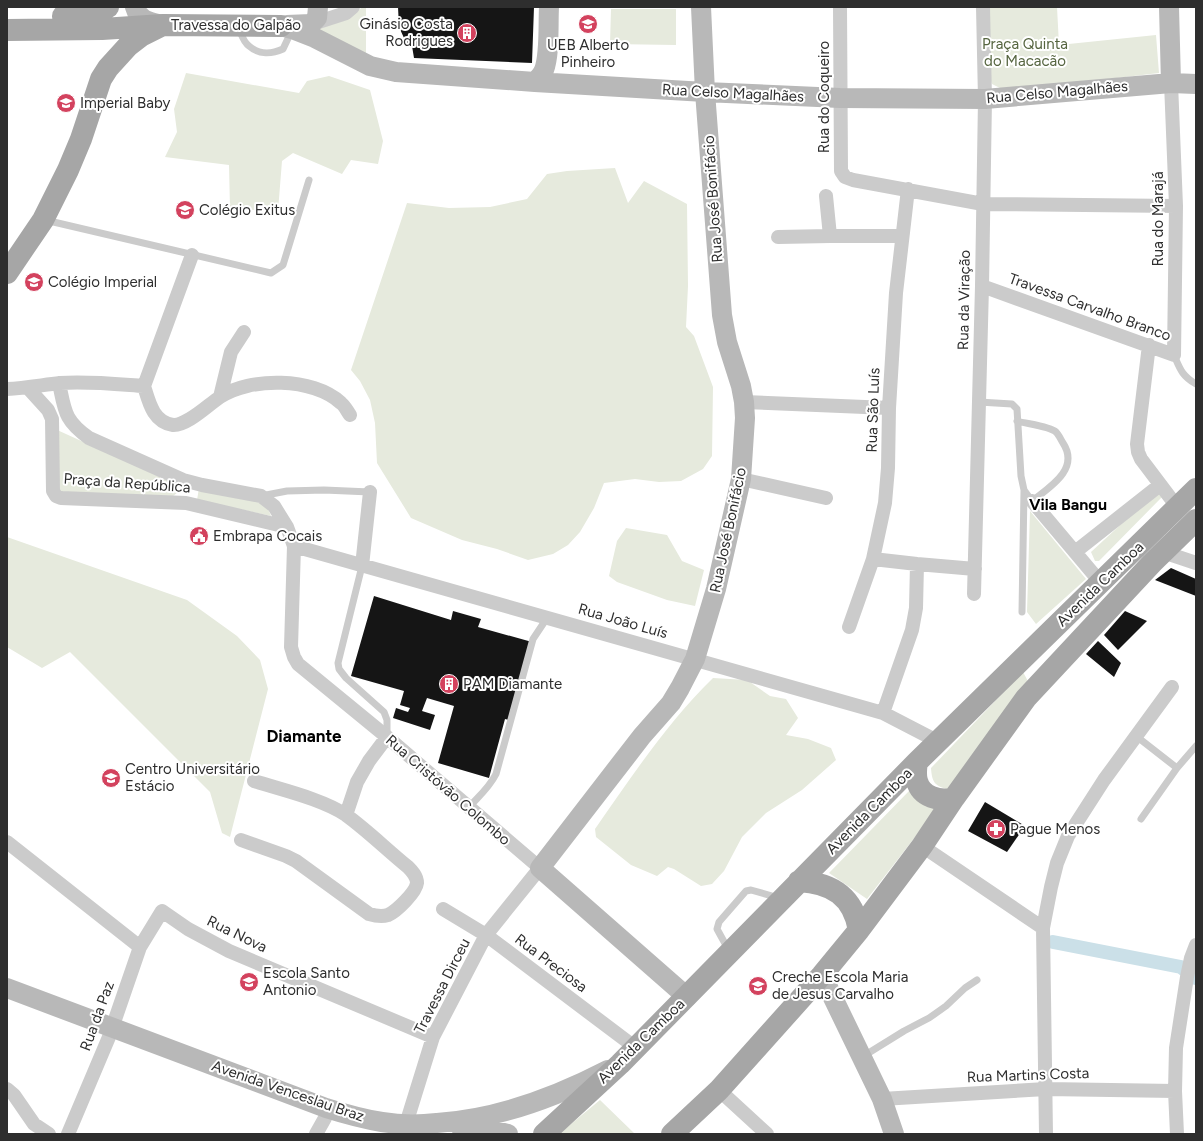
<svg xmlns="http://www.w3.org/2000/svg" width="1203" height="1141" viewBox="0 0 1203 1141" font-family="Figtree,sans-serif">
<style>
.green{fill:#e6eadd}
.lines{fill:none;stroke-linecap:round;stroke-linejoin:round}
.canal{stroke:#cbe0e8;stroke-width:14}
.building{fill:#151515}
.lane{stroke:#cbcbcb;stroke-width:7}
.street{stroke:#cbcbcb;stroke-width:14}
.secondary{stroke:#b8b8b8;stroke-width:20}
.primary{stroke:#a6a6a6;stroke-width:22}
.labels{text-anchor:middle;stroke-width:4;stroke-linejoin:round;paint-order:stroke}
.poi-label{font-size:15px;fill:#2e2e2e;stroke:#fff;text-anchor:start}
.street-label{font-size:15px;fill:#2e2e2e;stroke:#fff}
.park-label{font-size:15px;fill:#566540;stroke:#fff}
.neighbourhood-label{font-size:16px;font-weight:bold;fill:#000;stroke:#fff}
.quarter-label{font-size:17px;font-weight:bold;fill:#000;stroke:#fff}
</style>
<rect width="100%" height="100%" fill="#fff"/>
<path class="green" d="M362,7H366V55L317,30L357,12Z
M990,7H1057L1059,45L1156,35L1159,73L1031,88H1000L992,84L990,78Z
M611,9H676V45L610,44Z
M186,73L299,93L307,81L329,76L370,90L383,141L378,164L351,160L342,174L293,153L282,161L278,211L230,209L229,165L165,157L177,132L174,109Z
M615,168L628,203L644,181L687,204L688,286L686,327L694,336L713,387L712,456L703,469L681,481L659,482L635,479L604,483L594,508L580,532L568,545L553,554L528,560L497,549L462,540L411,518L377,463L375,423L370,400L360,381L351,370L407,203L449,208L490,207L527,199L547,174L567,171Z
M55,429L178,485L177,493L173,496L60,493Z
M199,488L266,504L271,516L197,500Z
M1157,491L1163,496L1099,561H1095L1091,552Z
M1030,511L1086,579L1036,624L1027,612Z
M626,528L667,535L682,561L704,570L695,606L667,600L617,582L609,576L617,541Z
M7,537L187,600L237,636L260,660L268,689L230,837L222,833L210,792L70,652L42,668L7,647Z
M1023,672L1030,685L950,790C935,786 932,783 931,768Z
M713,678L747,680L770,696L786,699L798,718L786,735L808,739L831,748L836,760L802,790L766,813L742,837L724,871L712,884L701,886L674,869L668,867L657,876L631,865L596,837L595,829C632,776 667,723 713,678Z
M909,791L936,810L867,899L829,873Z
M600,1100L635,1134H559Z"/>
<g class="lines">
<path class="canal" d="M1053,942L1181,967L1196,978"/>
</g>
<path class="building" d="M398,7H534L532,63L414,58L412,46L408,44L404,38L399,27Z
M1171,568L1196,579V596L1155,580Z
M374,596L451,620L453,611L481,619L478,627L532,642L509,720L505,719L489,778L438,763L454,706L427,698L422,711L435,715L430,730L393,718L396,708L408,712L410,708L400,705L404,691L351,676Z
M1125,611L1147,621L1118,650L1104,635Z
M1098,641L1121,663L1114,677L1086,654Z
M985,802L1025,826L1007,852L968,831Z"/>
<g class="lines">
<path class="lane" d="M239,29C241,34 244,43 249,46C259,55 272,54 283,49L292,30
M45,220L271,273L283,265L309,180
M1174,355C1180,369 1182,376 1196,384
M979,402L1012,404L1017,409L1021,476L1024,490L1032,501C1050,487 1080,469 1063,443C1061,440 1059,435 1056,432C1049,426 1027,424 1017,421
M261,496L287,491L324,490L370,492
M362,566L338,663L339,669L346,678L384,712L387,720V737
M1022,612L1024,490
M1136,736L1177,768
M469,807C479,796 489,788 496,774L533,639L547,618
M1141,819L1177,768L1196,746
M728,949L717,929L719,922L746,891L751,890L779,898
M862,1057L904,1031L929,1018L946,1006L965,988L977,980"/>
<path class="street" d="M840,7L841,171L845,177L853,180L983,204L1176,206
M309,25L346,13L353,7
M826,196L830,236
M778,237L830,236H902
M982,286L1174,355L1176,206L1171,83
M1149,345L1137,444L1138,452L1141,459L1178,508
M59,383C65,411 64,420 89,438L183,480L202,485L261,496L274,506L287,527L294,546L291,647L294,657L298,664L387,737L540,868L486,935L433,1037L406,1124L407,1132
M144,386C149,402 153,422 173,425C187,426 208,405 220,397C250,377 313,377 341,403C345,406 347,411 350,415
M144,386L192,255
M28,388L48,410L52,419L53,491L56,496L61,498L186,503L287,527
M7,389C25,388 42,385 60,383C88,381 116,384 144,386
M220,397L231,352L244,332
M744,402L889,408
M741,479L826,498
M1032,501L1101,583
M294,546L883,713L939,742
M1075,552L1160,485
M1163,552L1196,563
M873,559L917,564L975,569
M362,566L370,492
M974,594L982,286L985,99L983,7
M849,627L873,559L885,503L888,468L889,408L896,293L908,189
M883,713L912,630L916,608L917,564
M346,815L357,782L369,761L387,737
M241,840L286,856L296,861L369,914C376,916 381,917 388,915C397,911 416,892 417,883C417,876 412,871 408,867C387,850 368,831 346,815C322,799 282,790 254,781
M7,842L140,947
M922,846L1043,928
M443,909L486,935L636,1048
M7,1089L14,1095L34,1124L49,1134
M719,1090L767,1134
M882,1099L1046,1089L1175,1091
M68,1134L109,1037L140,947L162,911L188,929L229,951L433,1037
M316,1134L325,1118
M1046,1134L1043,928L1051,887L1057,863L1068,836L1104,780L1172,687
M1177,1134L1175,1091L1176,1048L1187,977L1191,958L1196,945"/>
<path class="secondary" d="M135,7C139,21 150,22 163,25
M1169,7L1171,83
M287,25L311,24L317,18L318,7
M281,26L292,29L315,38L370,66L396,72L535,82L705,92L840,98L985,99L1171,83L1196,84
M535,82C539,78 542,75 544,70C550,54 548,24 549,7
M822,975L882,1099L894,1134
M7,988L326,1108C345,1114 363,1119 382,1122C400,1125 419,1125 437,1123C498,1119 554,1098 608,1070
M687,997L540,868L642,736L671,703L680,688L695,659L716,589L741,479L745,418L744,402L741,386L727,342L722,315L705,92L701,7
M462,1131H496L508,1134"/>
<path class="primary" d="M63,16L89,15L108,7
M7,30L102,29L163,25L281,26
M7,273L43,220L68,170L81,139L101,79L108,68L128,46L141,36L163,25
M917,762C916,768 915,774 917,781C921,797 940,802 954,798
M799,881C832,883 853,896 859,930
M544,1134L620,1064L917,762L1196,489
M672,1134L719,1090L822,975L859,930L922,846L954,798L1026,698L1152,563L1196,520"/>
</g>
<defs>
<g id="school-disc" transform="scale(1)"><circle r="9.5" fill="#d3425e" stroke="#fff"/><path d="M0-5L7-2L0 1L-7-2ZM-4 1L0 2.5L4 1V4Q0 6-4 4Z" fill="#fff"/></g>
<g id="building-disc" transform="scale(1)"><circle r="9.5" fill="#d3425e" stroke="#fff"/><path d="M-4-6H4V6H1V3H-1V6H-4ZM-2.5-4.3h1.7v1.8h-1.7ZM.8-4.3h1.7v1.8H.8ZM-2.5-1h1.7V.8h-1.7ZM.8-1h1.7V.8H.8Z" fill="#fff"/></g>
<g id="civic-disc" transform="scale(1)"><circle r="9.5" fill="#d3425e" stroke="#fff"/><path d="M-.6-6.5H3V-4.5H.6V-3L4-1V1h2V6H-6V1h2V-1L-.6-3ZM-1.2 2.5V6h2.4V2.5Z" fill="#fff"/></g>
<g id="university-disc" transform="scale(1)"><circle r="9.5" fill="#d3425e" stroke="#fff"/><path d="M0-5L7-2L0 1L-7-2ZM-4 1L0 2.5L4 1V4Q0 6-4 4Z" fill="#fff"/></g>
<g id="pharmacy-disc" transform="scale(1)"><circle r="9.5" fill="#d3425e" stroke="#fff"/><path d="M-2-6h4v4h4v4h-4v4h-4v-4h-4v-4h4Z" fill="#fff"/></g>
</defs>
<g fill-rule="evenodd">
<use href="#school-disc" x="588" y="24"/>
<use href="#building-disc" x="467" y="33"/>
<use href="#school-disc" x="66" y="103"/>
<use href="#school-disc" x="185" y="210"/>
<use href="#school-disc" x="34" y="282"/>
<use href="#civic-disc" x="199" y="536"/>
<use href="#building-disc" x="449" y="684"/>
<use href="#university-disc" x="111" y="778"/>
<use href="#pharmacy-disc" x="996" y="829"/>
<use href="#school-disc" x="249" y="982"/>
<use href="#school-disc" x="758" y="986"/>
</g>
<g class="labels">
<g class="poi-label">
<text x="453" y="29" text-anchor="end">Ginásio Costa<tspan x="453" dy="17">Rodrigues</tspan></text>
<text x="588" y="50" text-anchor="middle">UEB Alberto<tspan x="588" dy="17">Pinheiro</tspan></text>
<text x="80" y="108">Imperial Baby</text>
<text x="199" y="215">Colégio Exitus</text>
<text x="48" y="287">Colégio Imperial</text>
<text x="213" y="541">Embrapa Cocais</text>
<text x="463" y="689">PAM Diamante</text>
<text x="125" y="774">Centro Universitário<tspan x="125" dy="17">Estácio</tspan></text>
<text x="1010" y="834">Pague Menos</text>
<text x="263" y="978">Escola Santo<tspan x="263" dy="17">Antonio</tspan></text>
<text x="772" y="982">Creche Escola Maria<tspan x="772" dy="17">de Jesus Carvalho</tspan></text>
</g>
<g class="street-label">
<text x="236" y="30">Travessa do Galpão</text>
<text transform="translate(1057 92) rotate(-5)" y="5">Rua Celso Magalhães</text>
<text transform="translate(733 93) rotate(3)" y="5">Rua Celso Magalhães</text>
<text transform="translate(824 97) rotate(-90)" y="5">Rua do Coqueiro</text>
<text transform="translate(713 199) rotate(-94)" y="5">Rua José Bonifácio</text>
<text transform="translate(1158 219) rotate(-90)" y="5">Rua do Marajá</text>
<text transform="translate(964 300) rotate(-89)" y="5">Rua da Viração</text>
<text transform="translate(1090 307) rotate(20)" y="5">Travessa Carvalho Branco</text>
<text transform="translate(873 410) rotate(-88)" y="5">Rua São Luís</text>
<text transform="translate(127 483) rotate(4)" y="5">Praça da República</text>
<text transform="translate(728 530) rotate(-78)" y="5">Rua José Bonifácio</text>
<text transform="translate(1100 584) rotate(-44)" y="5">Avenida Camboa</text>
<text transform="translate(623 621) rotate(16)" y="5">Rua João Luís</text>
<text transform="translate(448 790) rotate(41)" y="5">Rua Cristóvão Colombo</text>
<text transform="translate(869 811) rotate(-45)" y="5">Avenida Camboa</text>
<text transform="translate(237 934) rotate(26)" y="5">Rua Nova</text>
<text transform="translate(551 963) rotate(37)" y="5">Rua Preciosa</text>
<text transform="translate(442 986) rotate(-63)" y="5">Travessa Dirceu</text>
<text transform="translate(97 1016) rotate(-70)" y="5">Rua da Paz</text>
<text transform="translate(641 1041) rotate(-44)" y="5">Avenida Camboa</text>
<text transform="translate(1028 1075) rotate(-2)" y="5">Rua Martins Costa</text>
<text transform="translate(288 1091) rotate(19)" y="5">Avenida Venceslau Braz</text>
</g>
<g class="park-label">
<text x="1025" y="49">Praça Quinta<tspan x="1025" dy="17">do Macacão</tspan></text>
</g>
<g class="neighbourhood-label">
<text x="1068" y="510">Vila Bangu</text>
</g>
<g class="quarter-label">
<text x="304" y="742">Diamante</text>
</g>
</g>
<rect width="1203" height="1141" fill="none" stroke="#2e2e2e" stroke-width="16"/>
</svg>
